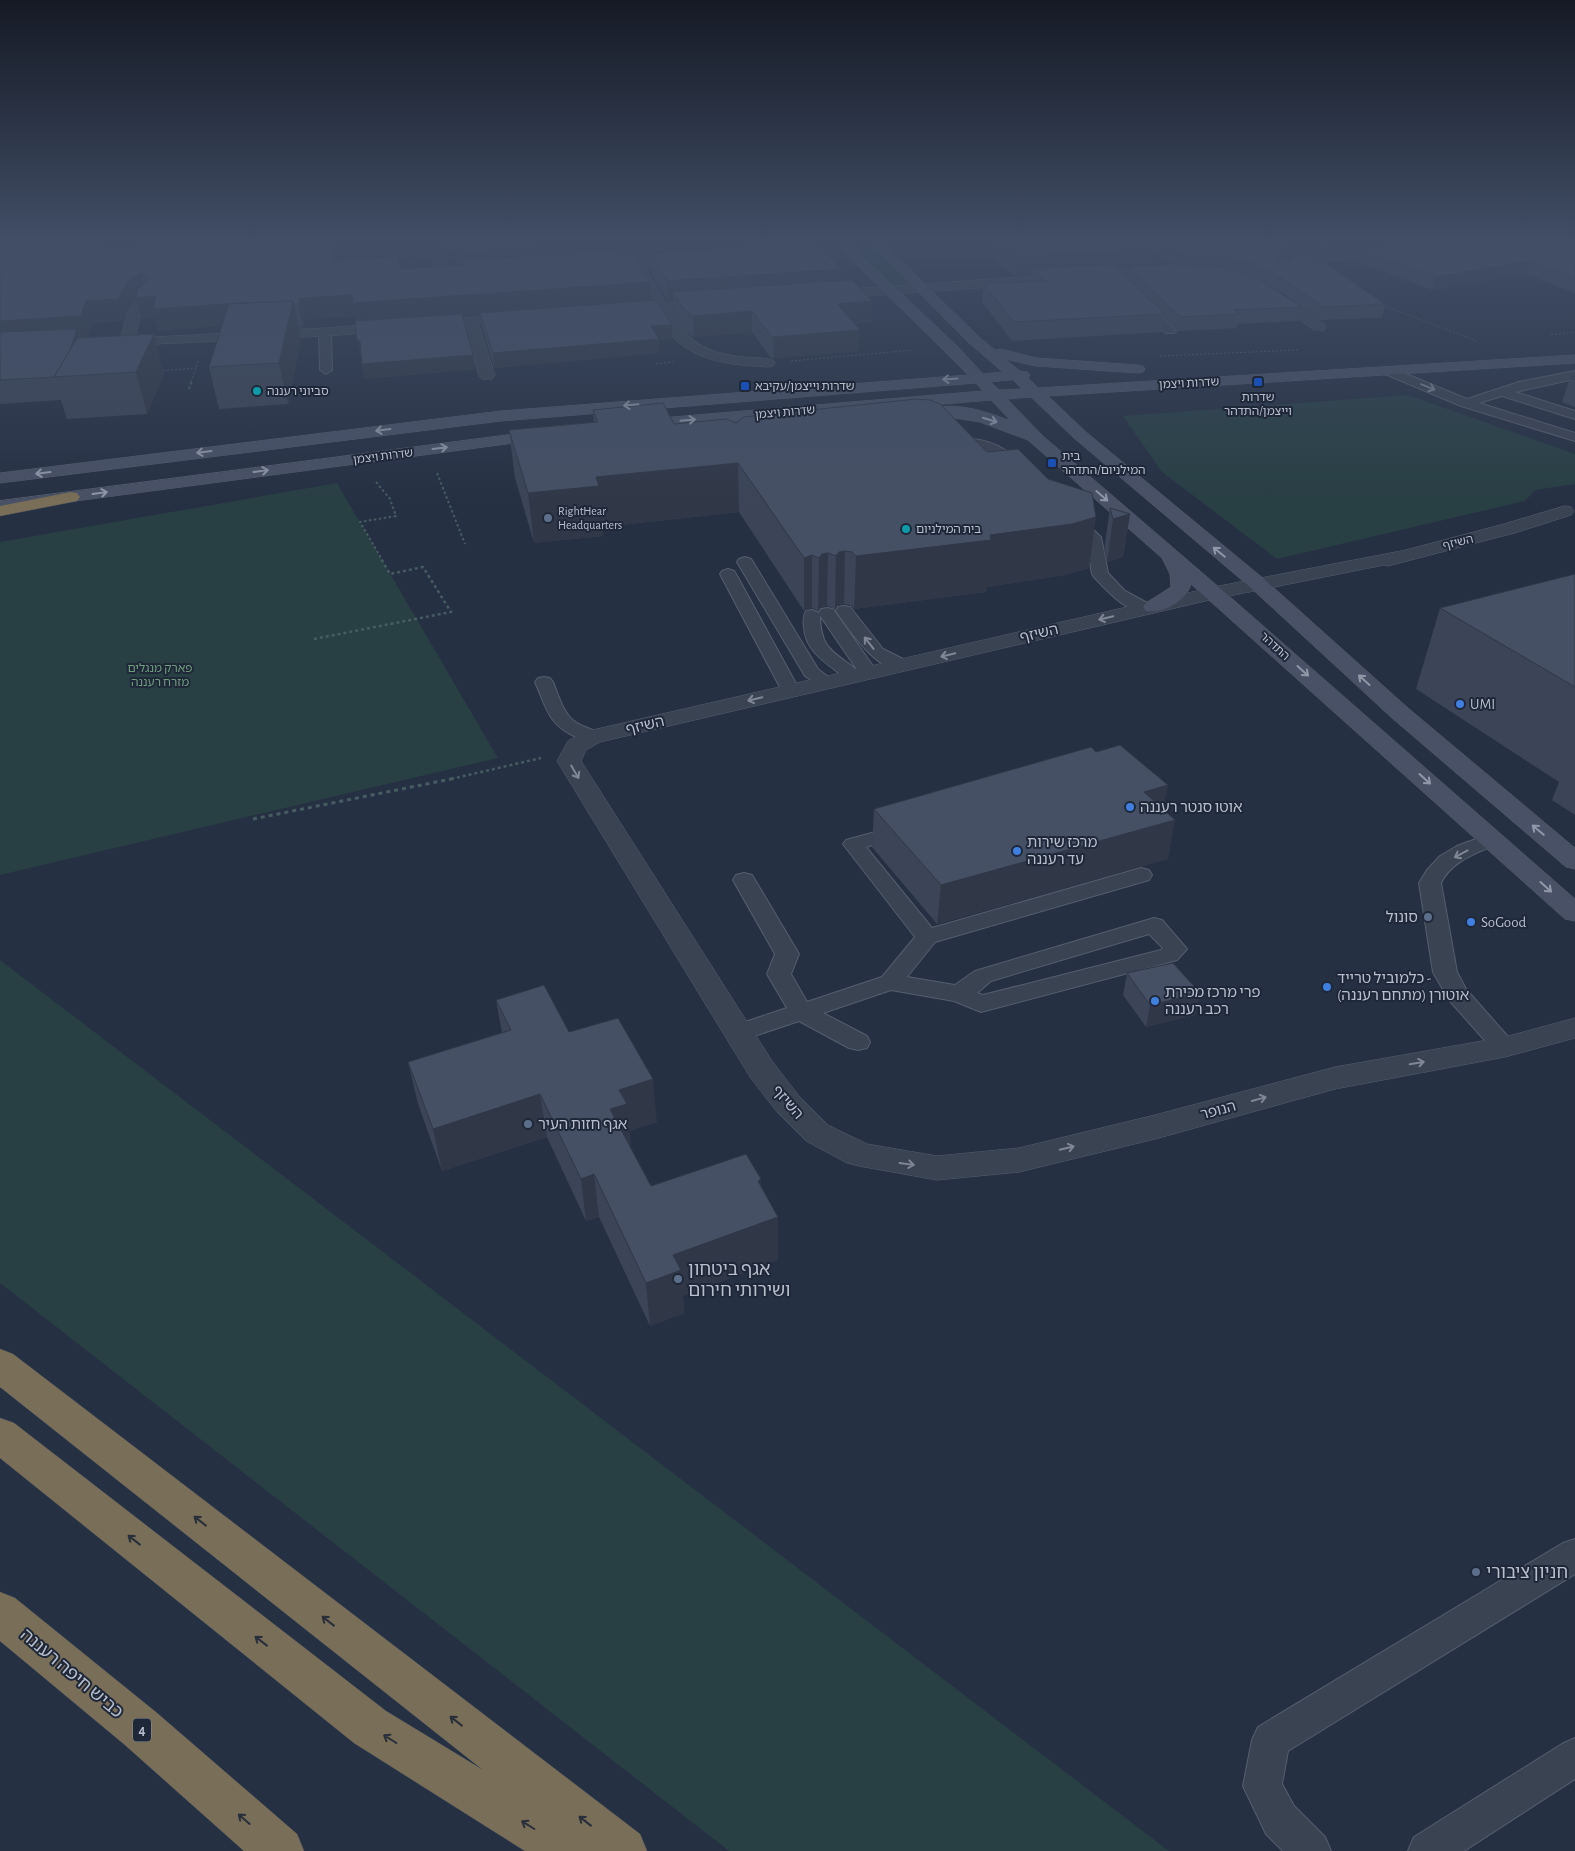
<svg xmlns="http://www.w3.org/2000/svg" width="1575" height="1851" viewBox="0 0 1575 1851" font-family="'Alegreya Sans','Noto Sans Hebrew',sans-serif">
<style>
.green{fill:#283f44}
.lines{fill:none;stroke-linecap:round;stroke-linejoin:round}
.lane-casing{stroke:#555e6d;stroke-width:2}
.street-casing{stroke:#555e6d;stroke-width:1}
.secondary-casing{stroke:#555e6d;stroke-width:1}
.highway-casing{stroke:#424b5a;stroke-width:1}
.path-far3{stroke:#465c60;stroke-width:1;stroke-dasharray:2 2;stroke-linecap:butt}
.path-far2{stroke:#465c60;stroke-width:2;stroke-dasharray:2.5 2.5;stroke-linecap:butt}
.path-far1{stroke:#465c60;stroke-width:2.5;stroke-dasharray:3 3;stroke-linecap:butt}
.path{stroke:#465c60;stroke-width:3;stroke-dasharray:4 4;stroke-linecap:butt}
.lane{fill:#3a4352;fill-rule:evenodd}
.street{fill:#3a4352;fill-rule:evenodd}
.secondary{fill:#485166;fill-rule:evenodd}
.highway{fill:#796e57;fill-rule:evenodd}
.wall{fill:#3b4557;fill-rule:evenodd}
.shaded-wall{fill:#303847}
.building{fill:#455065;stroke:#303847}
.oneway{stroke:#9098a8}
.oneway2{stroke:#7f8795}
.oneway3{stroke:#282f3b}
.transit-dot{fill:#1a4fb4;stroke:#1f2838;stroke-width:2}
.culture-dot{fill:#0f9aa8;stroke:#1f2838;stroke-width:2}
.service-dot{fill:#5c6f8a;stroke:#1f2838;stroke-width:2}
.shop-dot{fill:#3f7fe0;stroke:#1f2838;stroke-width:2}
.labels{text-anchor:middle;stroke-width:4;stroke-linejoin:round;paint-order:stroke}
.far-street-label{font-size:12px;fill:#b7becc;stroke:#1f2838}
.far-poi-label{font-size:12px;fill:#b7becc;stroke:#1f2838;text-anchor:start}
.far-park-label{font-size:12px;fill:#6e9e7c;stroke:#1f2838}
.shield{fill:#1f2838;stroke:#8991a0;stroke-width:1}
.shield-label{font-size:14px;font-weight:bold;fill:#b7becc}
.street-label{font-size:15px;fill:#b7becc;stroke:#1f2838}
.poi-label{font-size:15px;fill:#b7becc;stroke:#1f2838;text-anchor:start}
.near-poi-label{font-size:18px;fill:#b7becc;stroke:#1f2838;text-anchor:start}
.near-street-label{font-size:18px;fill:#b7becc;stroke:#1f2838}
</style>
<rect width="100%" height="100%" fill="#263043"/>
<path class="green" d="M847,242H868L914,285L894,287Z
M1408,395L1575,454V484L1535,490L1525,501L1277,559L1162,472L1123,416Z
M337,483L498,758L0,875V542Z
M0,960L1169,1851H729L0,1283Z"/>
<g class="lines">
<g class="lane-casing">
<path id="lane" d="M1141,300L1145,301L1174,329L1176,331L1174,333H1166L1137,305L1135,303Z
M325,329L331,332L332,370L326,374L320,370L319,332Z
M1389,367L1467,399L1519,382L1575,371V379L1515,392L1575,411V419L1502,396L1479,403L1575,433V441L1461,406L1385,374L1383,371Z
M973,439C995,441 1016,454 1029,472L1027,475H1017C993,452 984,443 950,451L943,447L945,444Z
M1071,513L1076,514L1101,537L1108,573L1125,591L1151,605L1153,609L1151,613C1131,617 1107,591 1094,577L1092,574L1086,538L1064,517L1066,514Z
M745,557L751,559L753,562L818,669L836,683L833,687L827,688L821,687L805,676L737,562L739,559Z
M728,569L734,571L736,574L800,691L797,695L791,696L785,695L782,691L720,574L722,571Z
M844,606L850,607L883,649L907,661L910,665L907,669C879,676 850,631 836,611L838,607Z
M827,608L833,609L875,669L878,673L875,677L869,678L863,677L860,680L854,681L848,680C830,665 805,653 804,627C803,621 803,616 806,611L812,610L819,613L821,609ZM820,616L821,617L858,671C834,651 821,651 820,616Z
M544,677L550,678L553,682C558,694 563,713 574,721C582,728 595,728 602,737L599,741C590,743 584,741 576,737C548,724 547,709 535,682L538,678Z
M901,825L908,827L911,831L908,835L866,847L932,928L1141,868L1149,870L1152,875L1149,880L935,942L907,977L955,985L975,971L1154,918L1162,920L1187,949L1177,960L981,1012L954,1001L891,990L823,1013L867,1036L870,1042L867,1048L858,1050L849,1048L799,1021L739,1041L730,1039L727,1033L730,1027L787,1008L767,974L775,954L733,880L736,875L744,873L752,875L799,954L791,974L807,1002L882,977L915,937L843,844L846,840ZM1149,934L1163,948L1161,950L983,995L977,993L991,981Z
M1492,833L1499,835L1502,839L1499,843C1478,853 1452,860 1441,883L1457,972L1466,989L1517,1047L1514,1053L1505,1056L1496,1053L1449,1000L1433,972L1419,883L1427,870L1440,856L1457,846Z
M1575,1539V1574L1288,1751L1282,1784L1294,1806L1325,1837L1331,1851H1283L1266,1834L1243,1786L1252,1740L1258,1727L1563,1543Z
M1575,1738V1779L1464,1851H1408L1414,1837L1562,1744Z"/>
</g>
<g class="street-casing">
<path id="street" d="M448,242H492L486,246L454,248L443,254L451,274L475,273L476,276L475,279L441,281L430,252Z
M1420,242H1445L1443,245L1402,254L1292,266L1284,271L1278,267L1284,260L1288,259L1402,246Z
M689,254L695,258L693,261L644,265L666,303L711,299L718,303L711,307L671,310C690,343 704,352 742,357C753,358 763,357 773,360L775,363L773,366L768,367C736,365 698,363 674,338C667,331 663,320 658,311L619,313L617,310L619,307L654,304L632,266L600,269L594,265L600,261Z
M1165,267L1171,271L1169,274L826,299L819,295L826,291Z
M1269,288L1274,289L1324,324L1326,327L1324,330H1314L1264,295L1262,292L1264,289Z
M147,295L154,299L142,309L135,338L325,328L519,314L526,318L519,322L479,325L495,376L492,379H482L479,376L465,326L325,336L113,346L111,343L113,340L121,339C125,321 127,300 147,295Z
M1565,506L1571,507L1574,511L1571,515L1518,532L1388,566L1384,565L1214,599L600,742L586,750L581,761L772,1061L799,1096L828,1125L867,1144L937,1156L1019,1148L1155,1115L1335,1067L1505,1037L1575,1018V1038L1505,1057L1335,1089L1155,1139L1019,1172L937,1180L859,1166L847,1163L806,1141L777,1112L750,1077L557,761L568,741L584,732L1214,587L1406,550L1504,524Z"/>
</g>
<g class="secondary-casing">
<path id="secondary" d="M834,242H847L958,347L983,374L1003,372L969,343L869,242H882L979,337L995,350L1001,349L1036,358L1138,365L1143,366L1145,369L1143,372L1138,373L1036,366L1005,359L1020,371L1027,372L1030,375L1028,378L1038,388L1575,355V363L1048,396L1086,432L1264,579L1408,708L1575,848V869L1566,867L1392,718L1250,587L1074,438L1031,397L1007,399L1043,436L1221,589L1575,899V921L1565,919L1191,584C1187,600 1162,615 1146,611L1143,607L1146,603L1171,587L1170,574L1162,558L1028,440L980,422L942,416L936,414L934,411L936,408C959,402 990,413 1011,421L991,400L636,430L630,428L628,425L630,422L636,420L983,391L976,383L501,421L0,483V473L501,411L968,375ZM1013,380L1022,389L999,390L991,382Z
M546,430L552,432L554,435L552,438L0,511V501Z"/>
</g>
<g class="highway-casing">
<path id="highway" d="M71,492L77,493L80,497L77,501L0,516V506Z
M0,1349L13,1354L640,1834L647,1851H525L354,1743L0,1458V1418L14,1423L386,1711L483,1770L0,1387Z
M0,1592L15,1598L157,1713L297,1834L304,1851H244L125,1745L0,1641Z"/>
</g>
<path class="path-far3" d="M404,242L413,270
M1382,305L1477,341
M1551,335L1575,332
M1160,356L1298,350
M791,361L914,350
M656,364L673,362
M159,371L196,368
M191,382L198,361"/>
<path class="path-far2" d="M189,389L192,381
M437,473L465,544
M376,482L390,499L396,516L360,522L381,558"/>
<path class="path-far1" d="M314,639L451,612L423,567L390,574L380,557
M451,779L541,758"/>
<path class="path" d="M253,819L456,778"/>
<use href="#lane" class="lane"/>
<use href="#street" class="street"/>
<use href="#secondary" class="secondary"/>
<use href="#highway" class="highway"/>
</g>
<path class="wall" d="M0,242H115L113,247L169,243V242H334L336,261L401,269L459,265L455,250L454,242H609V251L618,256L650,282L651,300L672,325V339L659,340V353L494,368L482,327L480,315L462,316L475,369L364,379L361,355H360L355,316L304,320L303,327L298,328L301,339L288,404L219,409L209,367L222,326L158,331L155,318L142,319L136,299L134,300L123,320L92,323L87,337L164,374L147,414L67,419L61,400L0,404Z
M730,242H814L841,269L840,281L872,322L854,324L859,351L774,358H771L752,332L694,337L685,331L674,313V301H668L652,274L651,254L735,248Z
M986,242H1295L1297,244L1295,256L1385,304L1382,318L1320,320L1283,293L1270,287L1302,307L1299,321L1237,324L1236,328L1178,331L1164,318L1162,332L1012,341L982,302L984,284L1029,282L1030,275L1015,276L985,253ZM1155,252L1172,264L1153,265ZM1294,256L1290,262L1285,263L1281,261L1283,259ZM1128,268L1126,277L1118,269Z
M1303,242H1575V293L1525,274L1433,290L1354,261L1357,249L1330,252Z
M1575,376V407L1562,402L1570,378Z
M593,410L674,424L1089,568L1065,575L987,587L986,592L854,609L850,605L844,604L838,605L835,609L827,606L821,607L818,611L812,608L804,611L739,512L602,527L603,536L534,543L515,478L509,430L594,422Z
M1110,508L1130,514L1123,557L1107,562L1104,551Z
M1575,574V815L1552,800L1559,782L1416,689L1440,608Z
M874,809H1163L1168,859L937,924L872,847Z
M1127,973L1200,993L1195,1015L1146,1027L1123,995Z
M496,1000L569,1032L657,1122L629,1131L631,1147H630L651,1186L761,1187L778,1260L683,1296L684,1313L650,1326L599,1217L586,1221L547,1137L442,1171L418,1104L408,1062L502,1033Z"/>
<path class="shaded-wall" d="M103,242H115L106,267L101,248Z
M332,242H334L337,281L334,261Z
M582,242H609L610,259L462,261L463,271H461L459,252Z
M736,242H744L745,248L736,249Z
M1332,242H1409L1402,244L1330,252Z
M1297,244L1295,256L1283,259L1275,269L1277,256L1285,246Z
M1155,247L1152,267H1128V268L1037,275L1030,269V275L1015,276L1017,257Z
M1529,261L1525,274L1433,290L1436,277Z
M841,269L840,289L673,292L674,301H668L667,281Z
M141,273L146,293L156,296L239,303L240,325L158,331L155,318L142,319L136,299L134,300L123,320L92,323L83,351L0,344V321L86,301Z
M650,282L651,302L480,313V315L357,324L355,316L304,320L303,327L299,306L300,298L352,295Z
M293,301L301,339L288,404L279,363Z
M872,301V322L836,325L837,304Z
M752,311V332L694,337L693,316Z
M672,325V339L659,340V353L494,368L493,353L651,326Z
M860,330L859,351L774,358L773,337Z
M154,334L164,374L147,414L136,372Z
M357,341H360L362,355H360Z
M473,355L475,369L364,379L362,364Z
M738,463L739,512L602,527L603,536L534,543L528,493L596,477Z
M1130,514L1123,557L1107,562L1113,519Z
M1096,517L1089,568L1065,575L987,587L986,592L854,609L856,556Z
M845,551L844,604L838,605L835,609L836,556L839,552Z
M828,553L827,606L821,607L818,611L819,558L822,554Z
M812,555V608L804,611V558Z
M1168,785L1160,824L1144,792Z
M1175,820L1168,859L937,924L941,885Z
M1200,993L1195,1015L1146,1027L1150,1005Z
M653,1079L657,1122L629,1131L631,1147L615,1152L610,1109L619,1090Z
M540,1094L547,1137L442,1171L433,1129Z
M594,1174L599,1217L586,1221L581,1179Z
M761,1179L762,1222L778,1217V1260L683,1296L684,1313L650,1326L646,1283L673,1255L758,1181Z"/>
<path class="building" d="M0,242H103L101,248L169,243V242H332L334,261L398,256L401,269L463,265L462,261L615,250L618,256L633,255L650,282L353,303L352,295L300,298L299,306H294L293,301L239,303L153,309L156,296L136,298L138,289L151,278L141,273L128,280L118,299L86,301L81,316L0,321Z
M456,242H582L459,252Z
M746,242H814L841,269L667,281L651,254L750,247Z
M998,242H1148L1155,247L1017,257Z
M1160,242H1295L1297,244L1285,246L1277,256V259L1285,263L1290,262L1295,255L1311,254L1385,304L1323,307L1285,280L1252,263L1219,256L1177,253Z
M1410,242H1575V278L1529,261L1436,277L1357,249Z
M1112,264L1165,314L1014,322L984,284L1046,281L1030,269Z
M1173,264L1224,267L1261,281L1302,307L1234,310L1239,314L1180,317L1128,267Z
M851,280L872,301L837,304L860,330L773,337L771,336L752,311L693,316L685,310L673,292Z
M656,300L672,325L651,326L659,339L493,353L480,313Z
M293,301L279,363L209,367L229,304Z
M462,314L473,355L362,364L360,341H357L355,321Z
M77,329L70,350L54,377L0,380V332Z
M154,334L136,372L54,377L77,338Z
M1575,376V379L1570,378Z
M916,399L930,400L940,404L987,452L1018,449L1048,479L1092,493L1096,517L1072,524L990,535L991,540L856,556L852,552L845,551L839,552L836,556L828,553L822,554L819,558L812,555L804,558L738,463L596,477L599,486L528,493L509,430L598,422L593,410L663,403L674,424L727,419L736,423L744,417Z
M1110,508L1130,514L1113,519Z
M1575,574V687L1440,608Z
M1120,745L1168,785L1144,792L1175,820L941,885L874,809L1091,747L1096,752Z
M1173,963L1200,993L1150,1005L1127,973Z
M544,985L569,1032L618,1018L653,1079L619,1090L627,1104L610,1109L651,1186L746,1154L761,1179L758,1181L778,1217L673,1255L681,1270L646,1283L594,1174L581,1179L540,1094L433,1129L408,1062L511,1030L496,1000Z"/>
<defs><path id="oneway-shaft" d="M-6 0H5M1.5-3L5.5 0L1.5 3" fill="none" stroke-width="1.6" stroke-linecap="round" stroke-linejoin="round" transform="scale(1.25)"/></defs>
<g class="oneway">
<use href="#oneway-shaft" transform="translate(950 379) rotate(176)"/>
<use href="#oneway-shaft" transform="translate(631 405) rotate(175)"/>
<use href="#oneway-shaft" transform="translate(688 420) rotate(-5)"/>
<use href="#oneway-shaft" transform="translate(990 420) rotate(17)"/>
<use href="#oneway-shaft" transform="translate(383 430) rotate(173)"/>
<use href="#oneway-shaft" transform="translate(440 448) rotate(-7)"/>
<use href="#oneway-shaft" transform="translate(204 452) rotate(173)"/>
<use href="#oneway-shaft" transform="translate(261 471) rotate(-8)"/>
<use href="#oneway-shaft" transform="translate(43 473) rotate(173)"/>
<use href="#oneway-shaft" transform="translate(100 493) rotate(-8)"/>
<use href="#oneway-shaft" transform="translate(1102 496) rotate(41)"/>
<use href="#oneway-shaft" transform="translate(1219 552) rotate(-141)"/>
<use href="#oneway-shaft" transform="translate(1303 671) rotate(42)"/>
<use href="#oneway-shaft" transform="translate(1364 680) rotate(-138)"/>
<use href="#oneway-shaft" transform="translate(1425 779) rotate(42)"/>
<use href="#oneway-shaft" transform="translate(1538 830) rotate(-140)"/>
<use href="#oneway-shaft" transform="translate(1546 887) rotate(42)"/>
</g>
<g class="oneway2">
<use href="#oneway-shaft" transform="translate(1428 387) rotate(22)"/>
<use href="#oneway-shaft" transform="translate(1106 618) rotate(167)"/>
<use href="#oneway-shaft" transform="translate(869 643) rotate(-128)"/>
<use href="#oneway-shaft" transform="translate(948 655) rotate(167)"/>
<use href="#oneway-shaft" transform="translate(755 699) rotate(167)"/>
<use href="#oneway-shaft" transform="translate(575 772) rotate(60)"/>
<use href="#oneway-shaft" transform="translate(1461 854) rotate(152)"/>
<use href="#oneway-shaft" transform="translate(1417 1063) rotate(-10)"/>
<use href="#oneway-shaft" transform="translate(1259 1099) rotate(-15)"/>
<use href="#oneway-shaft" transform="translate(1067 1148) rotate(-14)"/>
<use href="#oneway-shaft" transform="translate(907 1164) rotate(8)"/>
</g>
<g class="oneway3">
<use href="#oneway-shaft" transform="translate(200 1521) rotate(-142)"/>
<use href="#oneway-shaft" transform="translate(134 1540) rotate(-142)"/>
<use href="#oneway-shaft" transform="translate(328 1621) rotate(-142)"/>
<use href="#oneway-shaft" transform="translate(261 1641) rotate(-142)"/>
<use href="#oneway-shaft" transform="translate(456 1721) rotate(-142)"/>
<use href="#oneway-shaft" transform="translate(390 1739) rotate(-148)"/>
<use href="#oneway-shaft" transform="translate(244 1819) rotate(-139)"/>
<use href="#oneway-shaft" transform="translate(585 1821) rotate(-142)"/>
<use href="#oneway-shaft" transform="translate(528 1825) rotate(-148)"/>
</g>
<linearGradient id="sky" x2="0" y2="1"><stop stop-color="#151a25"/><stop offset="0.48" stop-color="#414e66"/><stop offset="1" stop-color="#414e66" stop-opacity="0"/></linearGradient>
<rect width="1575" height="502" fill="url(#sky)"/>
<g class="transit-dot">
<rect x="1253" y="377" width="10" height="10" rx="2.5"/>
<rect x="740" y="381" width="10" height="10" rx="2.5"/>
<rect x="1047" y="458" width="10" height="10" rx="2.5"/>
</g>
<g class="culture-dot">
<circle cx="257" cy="391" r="5"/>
<circle cx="906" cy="529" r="5"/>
</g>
<g class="service-dot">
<circle cx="548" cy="518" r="5"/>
<circle cx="1428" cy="917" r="5"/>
<circle cx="528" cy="1124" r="5"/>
<circle cx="678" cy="1279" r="5"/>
<circle cx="1476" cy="1572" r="5"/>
</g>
<g class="shop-dot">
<circle cx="1460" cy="704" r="5"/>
<circle cx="1130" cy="807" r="5"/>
<circle cx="1017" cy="851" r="5"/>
<circle cx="1471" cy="922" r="5"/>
<circle cx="1327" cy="987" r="5"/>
<circle cx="1155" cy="1001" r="5"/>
</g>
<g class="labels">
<g class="far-street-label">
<text transform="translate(1189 383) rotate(-3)" y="4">שדרות ויצמן</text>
<text transform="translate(785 412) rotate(-5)" y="4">שדרות ויצמן</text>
<text transform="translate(383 456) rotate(-7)" y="4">שדרות ויצמן</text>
<text transform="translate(1458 542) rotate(-14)" y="4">השיזף</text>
<text transform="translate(1275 646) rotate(42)" y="4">התדהר</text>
</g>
<g class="far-poi-label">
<text x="755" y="390">שדרות וייצמן/עקיבא</text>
<text x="267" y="395">סביוני רעננה</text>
<text x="1258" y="401" text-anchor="middle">שדרות<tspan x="1258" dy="14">וייצמן/התדהר</tspan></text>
<text x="1062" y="460">בית<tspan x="1062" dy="14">המילניום/התדהר</tspan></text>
<text x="558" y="515">RightHear<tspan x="558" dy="14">Headquarters</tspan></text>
<text x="916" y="533">בית המילניום</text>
</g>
<g class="far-park-label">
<text x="160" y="672">פארק מנגלים<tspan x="160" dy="14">מזרח רעננה</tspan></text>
</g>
<rect class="shield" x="133" y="1718.5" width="18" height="23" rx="4"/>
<g class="shield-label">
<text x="142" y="1735">4</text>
</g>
<g class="street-label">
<text transform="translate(1039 633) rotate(-13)" y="5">השיזף</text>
<text transform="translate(645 725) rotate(-13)" y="5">השיזף</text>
<text transform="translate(788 1102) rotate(49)" y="5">השיזף</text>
<text transform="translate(1218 1110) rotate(-15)" y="5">הנופר</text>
</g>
<g class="poi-label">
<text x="1470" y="709">UMI</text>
<text x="1140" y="812">אוטו סנטר רעננה</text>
<text x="1027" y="847">מרכז שירות<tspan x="1027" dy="17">עד רעננה</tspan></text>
<text x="1418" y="922" text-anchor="end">סונול</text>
<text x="1481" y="927">SoGood</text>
<text x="1337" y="983">כלמוביל טרייד -<tspan x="1337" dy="17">אוטורן (מתחם רעננה)</tspan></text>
<text x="1165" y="997">פרי מרכז מכירת<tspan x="1165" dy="17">רכב רעננה</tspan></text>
<text x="538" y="1129">אגף חזות העיר</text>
</g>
<g class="near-poi-label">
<text x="688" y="1275">אגף ביטחון<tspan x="688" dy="21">ושירותי חירום</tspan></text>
<text x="1486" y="1578">חניון ציבורי</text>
</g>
<g class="near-street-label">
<text transform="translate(72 1673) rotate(40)" y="6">כביש חיפה רעננה</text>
</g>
</g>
</svg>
